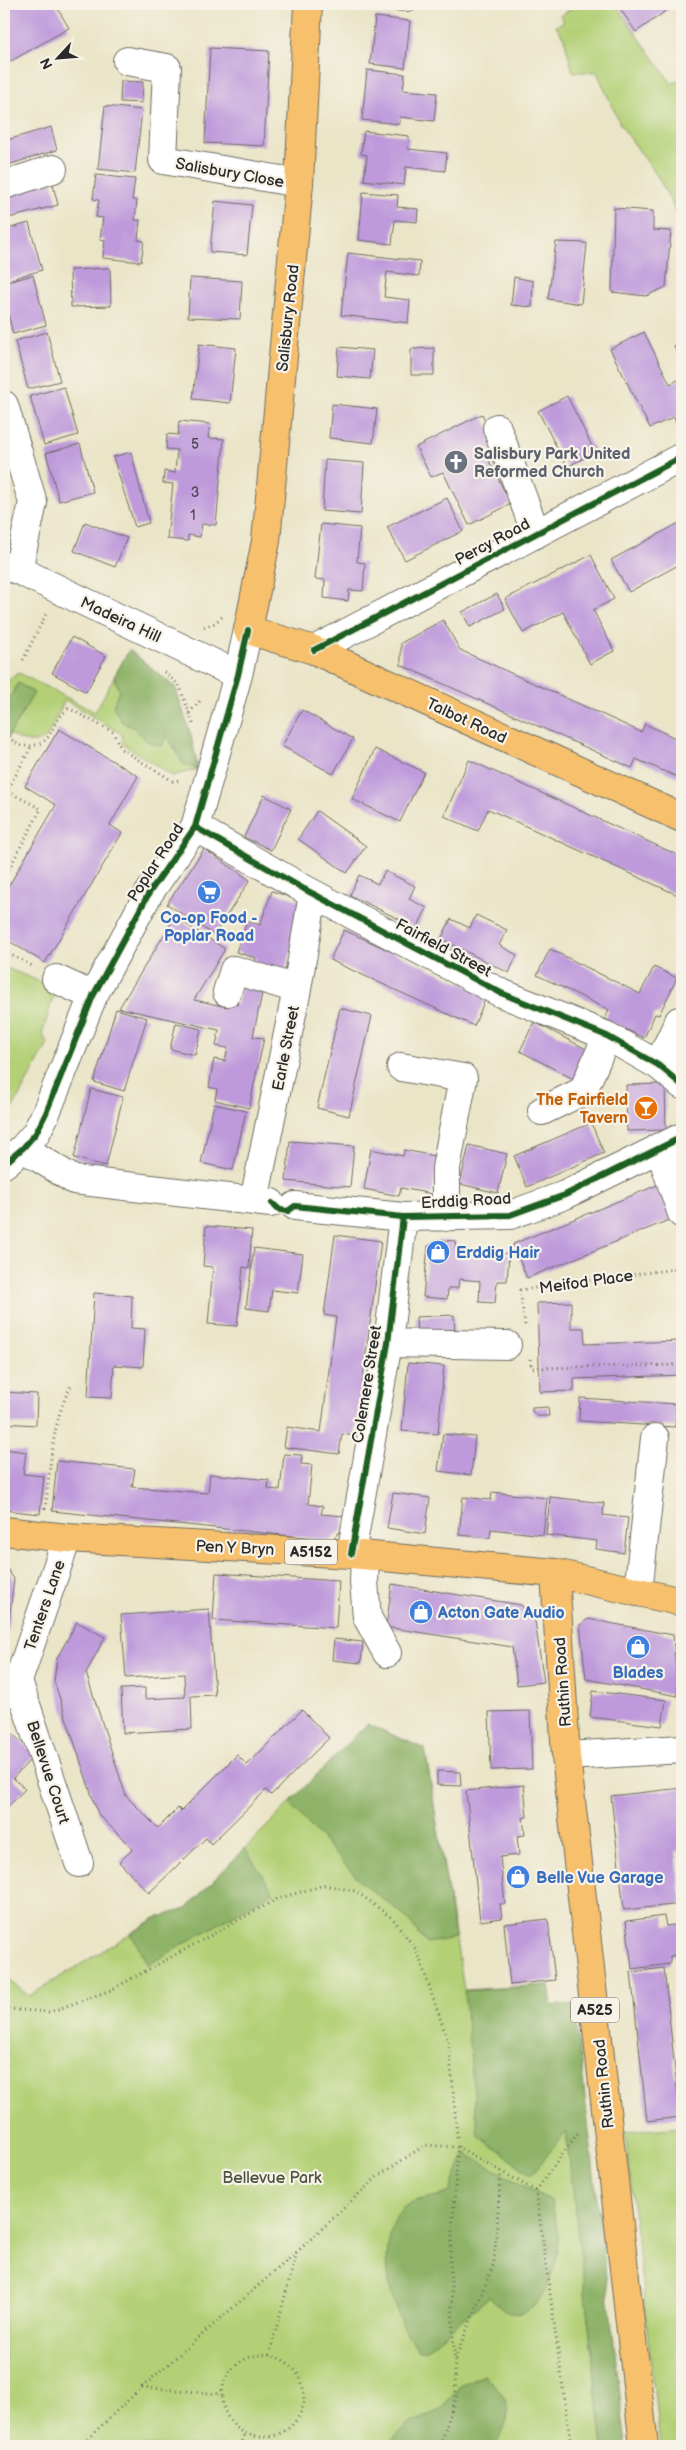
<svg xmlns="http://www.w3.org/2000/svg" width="686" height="2450" viewBox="0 0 686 2450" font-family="'Balsamiq Sans',sans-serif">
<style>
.green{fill:#b3d076;stroke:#6f7e50}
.forest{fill:#8eb267;stroke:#5c6e49}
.building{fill:#be99db}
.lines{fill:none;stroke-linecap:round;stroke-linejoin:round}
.minor-casing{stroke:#6e6c62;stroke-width:30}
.major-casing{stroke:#6e6c62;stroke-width:30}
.path{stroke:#6e6c62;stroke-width:3;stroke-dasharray:1 4;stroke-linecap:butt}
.minor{stroke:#fff;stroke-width:28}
.major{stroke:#f7c06c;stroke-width:28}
.cycleway-casing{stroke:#f7f3e8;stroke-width:9}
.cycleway{stroke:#1b5e20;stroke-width:6}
.labels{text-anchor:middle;stroke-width:4.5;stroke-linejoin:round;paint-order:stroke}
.number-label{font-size:14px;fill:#504657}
.shield{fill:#f7f3e8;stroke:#686764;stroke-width:1}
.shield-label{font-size:15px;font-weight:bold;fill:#2b2b2b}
.street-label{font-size:16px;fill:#2b2b2b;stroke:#f7f3e8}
.worship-label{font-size:16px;font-weight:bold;fill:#5b616d;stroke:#f7f3e8;text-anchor:start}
.shop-label{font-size:16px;font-weight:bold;fill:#366cbe;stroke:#f7f3e8;text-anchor:start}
.food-label{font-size:16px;font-weight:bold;fill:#c56008;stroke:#f7f3e8;text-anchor:end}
.park-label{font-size:16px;fill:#4d543e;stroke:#f7f3e8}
</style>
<rect width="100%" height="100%" fill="#f7f3e8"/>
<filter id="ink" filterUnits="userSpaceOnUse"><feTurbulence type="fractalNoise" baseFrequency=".02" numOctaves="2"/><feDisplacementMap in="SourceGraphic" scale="10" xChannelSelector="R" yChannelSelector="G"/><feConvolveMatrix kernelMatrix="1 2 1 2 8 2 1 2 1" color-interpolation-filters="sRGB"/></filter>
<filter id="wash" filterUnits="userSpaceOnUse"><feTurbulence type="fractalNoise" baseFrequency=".0096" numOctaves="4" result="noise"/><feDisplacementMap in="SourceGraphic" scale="20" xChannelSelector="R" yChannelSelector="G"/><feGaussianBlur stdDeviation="1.12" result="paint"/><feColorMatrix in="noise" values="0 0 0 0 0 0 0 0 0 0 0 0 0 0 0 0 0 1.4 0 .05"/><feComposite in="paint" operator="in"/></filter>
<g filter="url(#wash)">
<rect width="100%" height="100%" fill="#eae5c7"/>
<path class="green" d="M579,4H615L672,84L682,78V223L658,177L620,124L597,72H573L564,38L556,26L564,21L560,16Z
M129,650L175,687L191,736L198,769L172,776L123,744L122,734L65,700L47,737C34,746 22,742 9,734L34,693L18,683L4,708V682L19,673L95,712Z
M4,967L56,988L42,1034L48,1044L11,1111L4,1116Z
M367,1724L425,1749L464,1990L549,1985L603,2446H4V1977L29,1996L156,1918L186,1909Z
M682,2127V2446H660L625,2132Z"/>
<path class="forest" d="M129,650L175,687L191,736L198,769L183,764L167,735L162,746L148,742L134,728L122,722L113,706L119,690L114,677Z
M18,683L34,693L4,744V708Z
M367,1724L425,1749L455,1938L426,1943L403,1914L363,1884L289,1803Z
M245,1848L273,1892L148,1965L131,1934L156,1918L186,1909Z
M549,1985L552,2006L574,2004L626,2446H603L566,2132L531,2175L478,2135L464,1991Z
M465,2153L551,2201C554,2215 559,2230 558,2244C557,2267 541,2324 507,2312C501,2310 494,2301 489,2297L424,2351H418C395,2317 381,2277 390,2236C392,2226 396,2215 403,2208C415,2197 435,2199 450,2192Z
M484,2375C515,2402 511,2411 496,2446H387L405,2426L442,2409L460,2386Z"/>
<g id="blocks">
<path class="building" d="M4,4H55L69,28L4,65Z
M377,4H413L412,12L377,9Z
M617,4H676L636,32Z
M375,17L410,21L405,68L370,64Z
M210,48L269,51L264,146L205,143Z
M367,70L405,74L403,90L437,93L434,121L400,117L399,124L362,120Z
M121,81L143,82L142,103L120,102Z
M105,106L142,110L135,173L98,169Z
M51,127L57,150L4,166V141Z
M364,131L409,136L408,149L447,153L445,171L406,167L404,185L364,180L367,155L361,154Z
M96,175L135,179L132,200H137L135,220H140L138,240L144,241L141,262L103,258L105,240L100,239L103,218L96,217L99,200L93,199Z
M52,181L58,205L5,219L4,194Z
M363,192L398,195L397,207L418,209L417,222L395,220L392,244L359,240Z
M215,201L252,205L247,255L210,252Z
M614,208L653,211V230L671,231L666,287L646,296L612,292Z
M29,223L42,270L8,280L4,265V230Z
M556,242L587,243L581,304L548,299Z
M348,253L420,261L419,276L387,272L384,297L410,300L408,323L341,315Z
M110,268L111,306L71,307L70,270Z
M33,275L46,325L13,334L4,297V283Z
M514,277L533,281L532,307L511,305Z
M190,278L242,281L240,319L188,317Z
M47,332L60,381L28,389L15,341Z
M644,332L670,384L682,378V424L678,426L674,417L650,428L610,349Z
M682,342V362L674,346Z
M199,344L236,348L230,403L193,399Z
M339,347L373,350L370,379L337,376Z
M434,348V375H411V349Z
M64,387L78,435L44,445L30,396Z
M567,396L595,452L567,467L538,411Z
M332,404L377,409L373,443L329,438Z
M482,414L498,446L485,453L511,504L469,525L443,472L431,477L416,447Z
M179,421L210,424L208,438L224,439L216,525L202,524L200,537L188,535V541L167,539L173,484L163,483L164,471L175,473L177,450L166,449L167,434L178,435Z
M80,444L93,492L59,501L46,453Z
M131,452L149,523L135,527L113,457Z
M325,460L364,463L361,514L322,511Z
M447,498L463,531L405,560L387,527Z
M85,522L127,538L115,567L74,551Z
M681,522L682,563L629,592L611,560Z
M321,524L360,528L357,562L365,563L363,591L349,590L348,601L324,598L325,580L315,579Z
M591,555L614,599L593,610L614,651L590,664L563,612L523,633L505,599Z
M497,594L505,609L470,627L462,612Z
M443,620L460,650L641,732L645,724L682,741V779L636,759L632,768L401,665V643Z
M72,637L106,656L86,692L52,673Z
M302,710L353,739L333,774L282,746Z
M59,729L138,776L110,825L122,833L45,963L4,938V894L56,805L25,786Z
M375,749L424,772L400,822L352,799Z
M469,760L682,857V897L488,809L478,831L444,816Z
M264,795L291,809L271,850L244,837Z
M317,811L366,846L347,873L298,839Z
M204,849L250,880L214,935L167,904Z
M385,871L415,886L409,899L427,908L417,928L350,895L359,875L378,884Z
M272,891L307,903L284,973L255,963L256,958L236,952L247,921L260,925Z
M476,915L507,930L499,945L517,955L509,973L441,939L451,919L470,928Z
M175,917L225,949L194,1000L228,1007L229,1003L237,1005L242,983L263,988L253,1037L264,1038L249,1108L215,1100L217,1089L209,1087L214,1059L225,1061L228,1048L216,1046L219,1030L119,1008Z
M344,930L487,995L474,1026L330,960Z
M550,949L640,994L654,967L677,978L659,1015L655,1014L644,1038L605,1019L609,1010L537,975Z
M340,1008L372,1016L349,1116L317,1108Z
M116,1009L147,1018L124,1091L94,1082Z
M534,1022L592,1052L577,1081L520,1051Z
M176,1023L201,1029L195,1055L170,1049Z
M665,1084L666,1130L627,1131L626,1085Z
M91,1089L123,1097L106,1166L74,1158Z
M214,1104L246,1111L233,1170L201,1163Z
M591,1123L604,1153L527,1187L514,1156Z
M290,1141L354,1146L350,1187L286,1181Z
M469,1145L507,1154L498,1193L460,1184Z
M371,1149L403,1156L404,1150L439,1157L432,1194L401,1188L399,1196L364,1189Z
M665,1182L679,1216L527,1278L513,1244Z
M206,1226L252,1230L249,1268L243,1267L237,1326L208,1324L213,1267L203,1266Z
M335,1235L381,1241L355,1436L342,1434L339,1454L284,1447L287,1427L321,1432L336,1317L324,1315Z
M438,1240L456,1241L455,1249L509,1254L507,1281H497L495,1303L479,1302L480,1281L459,1279L458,1288H448L447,1299L423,1297L428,1246Z
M254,1248L303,1254L298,1293L272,1290L269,1311L246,1308Z
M94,1293L132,1296L131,1328L145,1329L143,1367L114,1365L112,1398L88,1397Z
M571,1302V1328H584L585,1344L682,1341V1375L574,1379V1391L540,1392L537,1303Z
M454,1315L455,1335L417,1337L416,1317Z
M408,1363L444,1366L438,1434L402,1431Z
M4,1392L37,1394L36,1425L4,1423Z
M580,1398L676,1404L675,1427L579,1421Z
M548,1407L549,1416H537L532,1411V1408Z
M443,1434L475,1437L471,1475L438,1471Z
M4,1449L26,1452L23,1474L44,1476L40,1514L4,1510Z
M284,1454L302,1455L301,1464L312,1465L308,1504L323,1506L321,1514L344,1516L343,1529L331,1540L52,1511L57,1461L135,1469L132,1487L208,1493L210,1474L269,1480L268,1489L280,1490Z
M492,1492L547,1498L543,1535L491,1529L490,1538L459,1535L463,1497L491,1500Z
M393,1493L430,1498L425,1534L387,1528Z
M550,1497L604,1503L603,1515L628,1518L624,1553L596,1549L597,1541L546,1535Z
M4,1564L14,1579L5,1657H4Z
M216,1573L339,1581L336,1628L213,1620Z
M392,1584L521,1605L535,1621L544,1682L517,1685L512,1647L386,1627Z
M209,1609L215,1695L191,1696L192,1729L123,1733L121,1689L145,1688V1699L185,1697L184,1674L126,1678L121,1615Z
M588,1619L673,1635L678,1696L586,1679L580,1625Z
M77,1622L105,1637L86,1673L126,1796L158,1828L178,1808L181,1811L237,1755L247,1765L302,1710L329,1738L271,1795L266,1790L211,1844L206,1838L149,1893L119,1862L133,1849L98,1814L54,1681L57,1658Z
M334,1639L363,1642L361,1663L332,1660Z
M677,1648L682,1649V1703H681Z
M593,1691L666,1700L662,1726L590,1717Z
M530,1711L532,1769L491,1770L489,1712Z
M5,1727L35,1755L13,1778L25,1789L4,1811Z
M437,1771L460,1772L461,1786L437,1785Z
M524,1785L527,1817L523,1818L525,1835L517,1836L519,1855L500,1857L505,1904H500L502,1918L480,1921L466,1791Z
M682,1788V1850L676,1851L682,1904L624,1910L611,1796Z
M664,1916L666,1926L682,1924V1954L670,1956V1964L632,1969L626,1921Z
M548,1919L555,1980L510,1985L504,1924Z
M664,1968L680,2117L647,2121L631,1972Z"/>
</g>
</g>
<g filter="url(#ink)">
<use href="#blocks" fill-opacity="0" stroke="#6e6c62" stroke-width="1"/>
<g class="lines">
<g class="minor-casing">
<path id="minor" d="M127,61L167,68L163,160L299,183
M4,185L53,169
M4,405L33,503L18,570
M497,428L536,534
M4,566L18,570L238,675
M314,650L682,457
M195,827L304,889L501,993L607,1036L658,1065L682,1085
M56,979L93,996
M227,992L234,970L297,989
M658,1065L679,1021
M401,1067L463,1078L446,1168V1217
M542,1111L583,1091L607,1036
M659,1147L682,1214
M23,1148L74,1180L271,1203
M4,1164L23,1148L36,1133L46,1113L93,996L149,893L195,827L238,675L248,630
M254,1201L297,989L313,894
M295,1206L403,1217L510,1215L565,1195L682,1137
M388,1343L507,1345
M351,1554L388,1343L403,1217
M365,1555L364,1582L367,1617L387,1653
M638,1592L655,1438
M18,1681L79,1863
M5,1694L18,1681L67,1538
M566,1756L682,1749"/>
</g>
<g class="major-casing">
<path id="major" d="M308,4L299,183L266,541L248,630L314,650L682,818
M4,1531L67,1538L351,1554L555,1573L682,1602
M555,1573L566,1756L644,2446"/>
</g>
<path class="path" d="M204,627L215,623L222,617
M23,660L46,614
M164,672L179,685L194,726
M189,713L200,701
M4,734L20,746C57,748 46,726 68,709L72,710L113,732L121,749L173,781L180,780
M4,878L41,809L7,791L31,747
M4,951L34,967
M525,1325L520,1290L682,1268
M530,1359L532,1368L682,1365
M45,1509C51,1468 51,1421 72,1384
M4,2006L9,2009L50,2012L111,1990L277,1899L324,1885L356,1891L393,1919L417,1951L449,2044L458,2147L450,2260L456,2396L440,2446
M536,2191L579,2131
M222 2396a41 41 0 1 1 82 0a41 41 0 1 1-82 0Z
M269,2355L297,2252
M455,2359L494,2263L501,2171
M142,2387L221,2394
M80,2446L142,2387L298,2251L378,2176L425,2145L458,2147L536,2191L571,2446
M241,2446L245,2434"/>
<use href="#minor" class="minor"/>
<use href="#major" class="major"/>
<g class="cycleway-casing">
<path id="cycleway" d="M314,650L682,457
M195,827L304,889L501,993L607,1036L658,1065L682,1085
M4,1164L23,1148L36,1133L46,1113L93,996L149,893L195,827L238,675L248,630
M272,1203L280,1210L288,1211L295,1206L403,1217L510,1215L565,1195L682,1137
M351,1554L388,1343L403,1217"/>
</g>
<use href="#cycleway" class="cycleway"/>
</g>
</g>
<defs>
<g id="church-disc" transform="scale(1.25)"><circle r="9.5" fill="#6b7280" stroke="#f7f3e8"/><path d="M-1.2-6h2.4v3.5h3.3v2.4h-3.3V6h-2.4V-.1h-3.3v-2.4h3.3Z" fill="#fff"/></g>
<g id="supermarket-disc" transform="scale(1.25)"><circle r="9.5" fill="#3f7fe0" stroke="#f7f3e8"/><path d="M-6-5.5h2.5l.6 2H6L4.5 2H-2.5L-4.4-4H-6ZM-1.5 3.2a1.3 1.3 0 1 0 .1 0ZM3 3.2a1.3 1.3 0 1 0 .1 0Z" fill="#fff"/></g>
<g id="bar-disc" transform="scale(1.25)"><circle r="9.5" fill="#e8710a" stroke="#f7f3e8"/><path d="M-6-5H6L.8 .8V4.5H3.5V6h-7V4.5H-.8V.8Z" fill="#fff"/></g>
<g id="shop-disc" transform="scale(1.25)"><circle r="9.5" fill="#3f7fe0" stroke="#f7f3e8"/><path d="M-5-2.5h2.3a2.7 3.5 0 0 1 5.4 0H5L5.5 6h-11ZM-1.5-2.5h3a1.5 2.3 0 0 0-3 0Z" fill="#fff"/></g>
</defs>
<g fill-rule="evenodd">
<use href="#church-disc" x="456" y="462"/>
<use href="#supermarket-disc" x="209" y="892"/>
<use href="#bar-disc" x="646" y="1108"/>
<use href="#shop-disc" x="438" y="1252"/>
<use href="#shop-disc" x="421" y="1612"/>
<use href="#shop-disc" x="638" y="1647"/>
<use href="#shop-disc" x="518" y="1877"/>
</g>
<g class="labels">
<g class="number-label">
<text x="195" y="449">5</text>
<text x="195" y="497">3</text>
<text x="193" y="520">1</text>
</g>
<g class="shield">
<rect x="285" y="1539.5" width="52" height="25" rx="4"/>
<rect x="571" y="1997.5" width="48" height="25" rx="4"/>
</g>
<g class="shield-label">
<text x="311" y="1557">A5152</text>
<text x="595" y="2015">A525</text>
</g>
<g class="street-label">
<text transform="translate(230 172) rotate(10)" y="6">Salisbury Close</text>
<text transform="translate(287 318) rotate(-84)" y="6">Salisbury Road</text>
<text transform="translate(492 541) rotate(-28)" y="6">Percy Road</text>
<text transform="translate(121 619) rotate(25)" y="6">Madeira Hill</text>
<text transform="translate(467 720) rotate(25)" y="6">Talbot Road</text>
<text transform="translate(155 862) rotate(-57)" y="6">Poplar Road</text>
<text transform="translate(444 947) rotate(28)" y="6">Fairfield Street</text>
<text transform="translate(285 1048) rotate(-79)" y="6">Earle Street</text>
<text transform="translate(466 1200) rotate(-3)" y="6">Erddig Road</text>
<text transform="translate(586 1281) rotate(-8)" y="6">Meifod Place</text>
<text transform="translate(366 1384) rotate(-81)" y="6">Colemere Street</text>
<text transform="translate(235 1547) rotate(3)" y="6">Pen Y Bryn</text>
<text transform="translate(44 1605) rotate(-71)" y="6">Tenters Lane</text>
<text transform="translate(562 1682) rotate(-94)" y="6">Ruthin Road</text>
<text transform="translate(49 1772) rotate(72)" y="6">Bellevue Court</text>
<text transform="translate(603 2084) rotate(-96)" y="6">Ruthin Road</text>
</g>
<g class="worship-label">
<text x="474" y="459">Salisbury Park United<tspan x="474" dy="18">Reformed Church</tspan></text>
</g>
<g class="shop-label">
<text x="209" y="923" text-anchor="middle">Co-op Food -<tspan x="209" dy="18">Poplar Road</tspan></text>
<text x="456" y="1258">Erddig Hair</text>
<text x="438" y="1618">Acton Gate Audio</text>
<text x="638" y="1678" text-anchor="middle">Blades</text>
<text x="536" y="1883">Belle Vue Garage</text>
</g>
<g class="food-label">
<text x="628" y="1105">The Fairfield<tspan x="628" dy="18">Tavern</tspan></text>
</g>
<g class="park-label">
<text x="272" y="2183">Bellevue Park</text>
</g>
</g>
<rect width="686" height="2450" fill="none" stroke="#f7f3e8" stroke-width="20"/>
<g transform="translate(58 58) rotate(244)" stroke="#f7f3e8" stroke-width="4" paint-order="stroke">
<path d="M0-4L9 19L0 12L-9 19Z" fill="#2b2b2b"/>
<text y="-8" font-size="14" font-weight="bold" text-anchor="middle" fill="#2b2b2b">N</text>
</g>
</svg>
